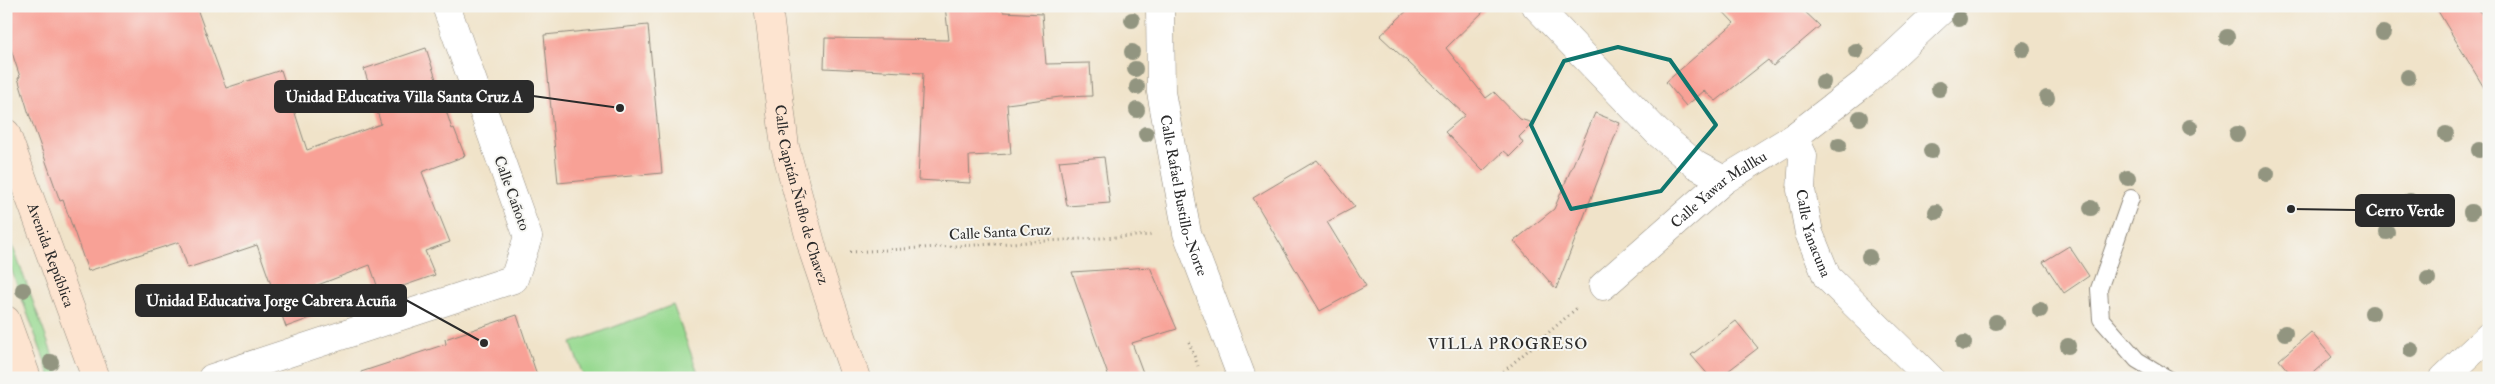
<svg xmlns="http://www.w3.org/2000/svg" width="2495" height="384" viewBox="0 0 2495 384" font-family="'IM FELL Double Pica',serif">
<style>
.green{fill:#97d990;stroke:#61825e}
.building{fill:#f8a196}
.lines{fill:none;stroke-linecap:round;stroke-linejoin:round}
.lane-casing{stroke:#8e877a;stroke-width:18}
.street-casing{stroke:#8e877a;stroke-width:29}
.secondary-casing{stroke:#8e877a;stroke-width:29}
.path{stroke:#8e877a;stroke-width:3;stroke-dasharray:1 4;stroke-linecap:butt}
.lane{stroke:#fff;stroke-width:16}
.street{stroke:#fff;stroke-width:28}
.secondary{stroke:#fde4d0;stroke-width:28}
.tree{fill:#929580}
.marked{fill:none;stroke:#0f766e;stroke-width:4;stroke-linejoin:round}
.labels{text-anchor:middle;stroke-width:4;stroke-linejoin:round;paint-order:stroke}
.street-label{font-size:15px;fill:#2b2b2b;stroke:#f6f6f2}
.neighbourhood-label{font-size:16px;letter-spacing:1px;fill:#2b2b2b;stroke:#f6f6f2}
.leader{fill:none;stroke:#2b2b2b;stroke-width:2}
.callout-dot{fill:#2b2b2b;stroke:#f6f6f2;stroke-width:2}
.callout{fill:#2b2b2b;stroke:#2b2b2b;stroke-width:2}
.callout-label{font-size:16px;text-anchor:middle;font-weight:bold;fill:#fff}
</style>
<rect width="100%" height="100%" fill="#f6f6f2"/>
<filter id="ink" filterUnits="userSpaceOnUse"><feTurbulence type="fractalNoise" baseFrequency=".02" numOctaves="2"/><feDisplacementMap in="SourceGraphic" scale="10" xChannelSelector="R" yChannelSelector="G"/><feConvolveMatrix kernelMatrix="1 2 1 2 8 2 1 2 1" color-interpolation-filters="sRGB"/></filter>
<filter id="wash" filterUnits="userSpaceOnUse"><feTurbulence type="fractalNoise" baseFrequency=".0096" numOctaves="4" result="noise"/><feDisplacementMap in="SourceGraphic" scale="20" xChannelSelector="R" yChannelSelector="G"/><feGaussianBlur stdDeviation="1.12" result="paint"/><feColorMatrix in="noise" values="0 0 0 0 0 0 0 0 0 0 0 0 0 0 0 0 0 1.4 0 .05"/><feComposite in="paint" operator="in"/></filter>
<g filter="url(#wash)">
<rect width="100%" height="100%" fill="#f0e3c9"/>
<path class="green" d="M6,228L61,378H51L6,255Z
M673,305L700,378H584L571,343Z"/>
<g id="blocks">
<path class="building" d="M6,6H196L226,88L281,70L307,150L381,124L364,69L426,48L452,129L454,128L465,156L422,172L450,242L425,251L435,275L380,294L370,265L310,288L319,315L286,327L257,245L188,268L179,242L88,271L63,200L60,201L28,111L18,78L20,77L6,34Z
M945,6H1002L1003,12L1042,14L1046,64L1090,63L1092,96L1060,97L1007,104L1011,154L969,156L970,183L918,180L923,73L824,68L825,38L949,40Z
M1412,6H1489L1446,48L1486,98L1494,92L1520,119L1533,123L1519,137L1523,143L1510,156L1504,151L1483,171L1445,132L1465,115L1380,36Z
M1718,6H1799L1820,26L1773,66L1768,60L1716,101L1704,91L1686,106L1666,82L1734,23Z
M2435,6H2477L2489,27V96Z
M648,25L662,173L558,183L544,35Z
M1595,113L1620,123L1556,289L1514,241L1554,209Z
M1104,157L1110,203L1067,206L1059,161Z
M1317,160L1355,207L1327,222L1366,286L1320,311L1253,198Z
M2069,246L2089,276L2064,293L2043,262Z
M1150,267L1177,329L1132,343L1145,378H1109L1072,272Z
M517,315L538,378H362L361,372L446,344L445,339Z
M1736,321L1758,348L1719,378H1711L1691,355Z
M2311,332L2332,357L2308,378H2294L2279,360Z"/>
</g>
</g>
<g filter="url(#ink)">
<use href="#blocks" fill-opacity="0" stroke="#8e877a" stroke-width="1"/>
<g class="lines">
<g class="lane-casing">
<path id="lane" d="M2131,198L2099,289L2101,319L2137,360L2167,378"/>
</g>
<g class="street-casing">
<g id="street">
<path id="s1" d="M1160,6L1161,92L1187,233L1242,378"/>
<path d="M1536,6L1657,132L1696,165L1724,180"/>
<path id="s2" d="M1794,137L1803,156L1801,190L1809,233L1827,277L1930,378"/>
<path id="s3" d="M1603,286L1724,180L1794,137L1864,83L1946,6"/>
<path d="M212,378L514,279L528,237L446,6"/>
<path d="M2444,378L2489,336"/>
</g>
</g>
<g class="secondary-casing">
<g id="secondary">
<path id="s4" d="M768,6L785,147L814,254L856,378"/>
<path id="s5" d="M6,133L96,378"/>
<path d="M6,320L27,378"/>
</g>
</g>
<path class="path" d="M850,252L1153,235
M1189,342L1198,366
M1496,378L1577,308"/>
<use href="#lane" class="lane"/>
<use href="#street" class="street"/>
<use href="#secondary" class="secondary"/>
</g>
<g class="tree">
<circle cx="1959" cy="19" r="8"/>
<circle cx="1132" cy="20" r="8"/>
<circle cx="2383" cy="33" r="8"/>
<circle cx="2227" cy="37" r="8"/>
<circle cx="2023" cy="49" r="8"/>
<circle cx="1856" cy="51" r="8"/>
<circle cx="1132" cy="52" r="8"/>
<circle cx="1135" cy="69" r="8"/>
<circle cx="2408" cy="77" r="8"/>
<circle cx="1823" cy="82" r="8"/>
<circle cx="1137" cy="87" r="8"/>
<circle cx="1939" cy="89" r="8"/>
<circle cx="2047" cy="98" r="8"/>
<circle cx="1137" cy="110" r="8"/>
<circle cx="1860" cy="118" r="8"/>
<circle cx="2190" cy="127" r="8"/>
<circle cx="1146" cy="134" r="8"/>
<circle cx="2237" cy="134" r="8"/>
<circle cx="2446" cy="134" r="8"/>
<circle cx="1839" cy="145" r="8"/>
<circle cx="2479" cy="150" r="8"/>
<circle cx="1931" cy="151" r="8"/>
<circle cx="2267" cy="174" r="8"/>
<circle cx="2128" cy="178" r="8"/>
<circle cx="2410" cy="201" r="8"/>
<circle cx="2091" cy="208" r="8"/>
<circle cx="1936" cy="212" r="8"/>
<circle cx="2471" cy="212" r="8"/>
<circle cx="2387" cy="232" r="8"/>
<circle cx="1869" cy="257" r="8"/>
<circle cx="2428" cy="279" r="8"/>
<circle cx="23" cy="290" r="8"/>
<circle cx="2040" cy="310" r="8"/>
<circle cx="2372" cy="313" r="8"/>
<circle cx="1996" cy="322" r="8"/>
<circle cx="2285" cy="333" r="8"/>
<circle cx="1964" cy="343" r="8"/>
<circle cx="2068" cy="346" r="8"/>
<circle cx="2411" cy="350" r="8"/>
<circle cx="51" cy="362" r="8"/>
</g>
</g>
<path class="marked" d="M1618,47L1670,60L1716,125L1661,191L1571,209L1531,125L1564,61Z"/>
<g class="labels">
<g class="street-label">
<text dy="5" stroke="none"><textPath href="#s3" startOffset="151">Calle Yawar Mallku</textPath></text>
<text transform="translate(512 193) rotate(70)" y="5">Calle Cañoto</text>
<text dy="5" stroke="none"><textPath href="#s4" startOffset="192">Calle Capitán Ñuflo de Chavez</textPath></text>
<text dy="5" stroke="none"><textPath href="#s1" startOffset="192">Calle Rafael Bustillo-Norte</textPath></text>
<text transform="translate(1000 232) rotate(-3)" y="5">Calle Santa Cruz</text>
<text dy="5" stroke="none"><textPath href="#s2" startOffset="100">Calle Yanacuna</textPath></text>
<text dy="5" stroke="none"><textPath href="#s5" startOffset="130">Avenida República</textPath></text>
</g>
<g class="neighbourhood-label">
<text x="1508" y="349">VILLA PROGRESO</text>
</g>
</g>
<path class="leader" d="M620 108L533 96M2291 209L2356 210M484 343L406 300"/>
<g class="callout-dot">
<circle cx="620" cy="108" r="5"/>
<circle cx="2291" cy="209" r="5"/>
<circle cx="484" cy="343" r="5"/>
</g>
<g class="callout">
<rect x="275" y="81" width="258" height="31" rx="5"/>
<rect x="2356" y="195" width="98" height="31" rx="5"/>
<rect x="136" y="285" width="270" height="31" rx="5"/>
</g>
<g class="callout-label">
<text x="404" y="102">Unidad Educativa Villa Santa Cruz A</text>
<text x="2405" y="216">Cerro Verde</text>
<text x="271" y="306">Unidad Educativa Jorge Cabrera Acuña</text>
</g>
<rect width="2495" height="384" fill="none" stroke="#f6f6f2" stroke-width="25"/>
</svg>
